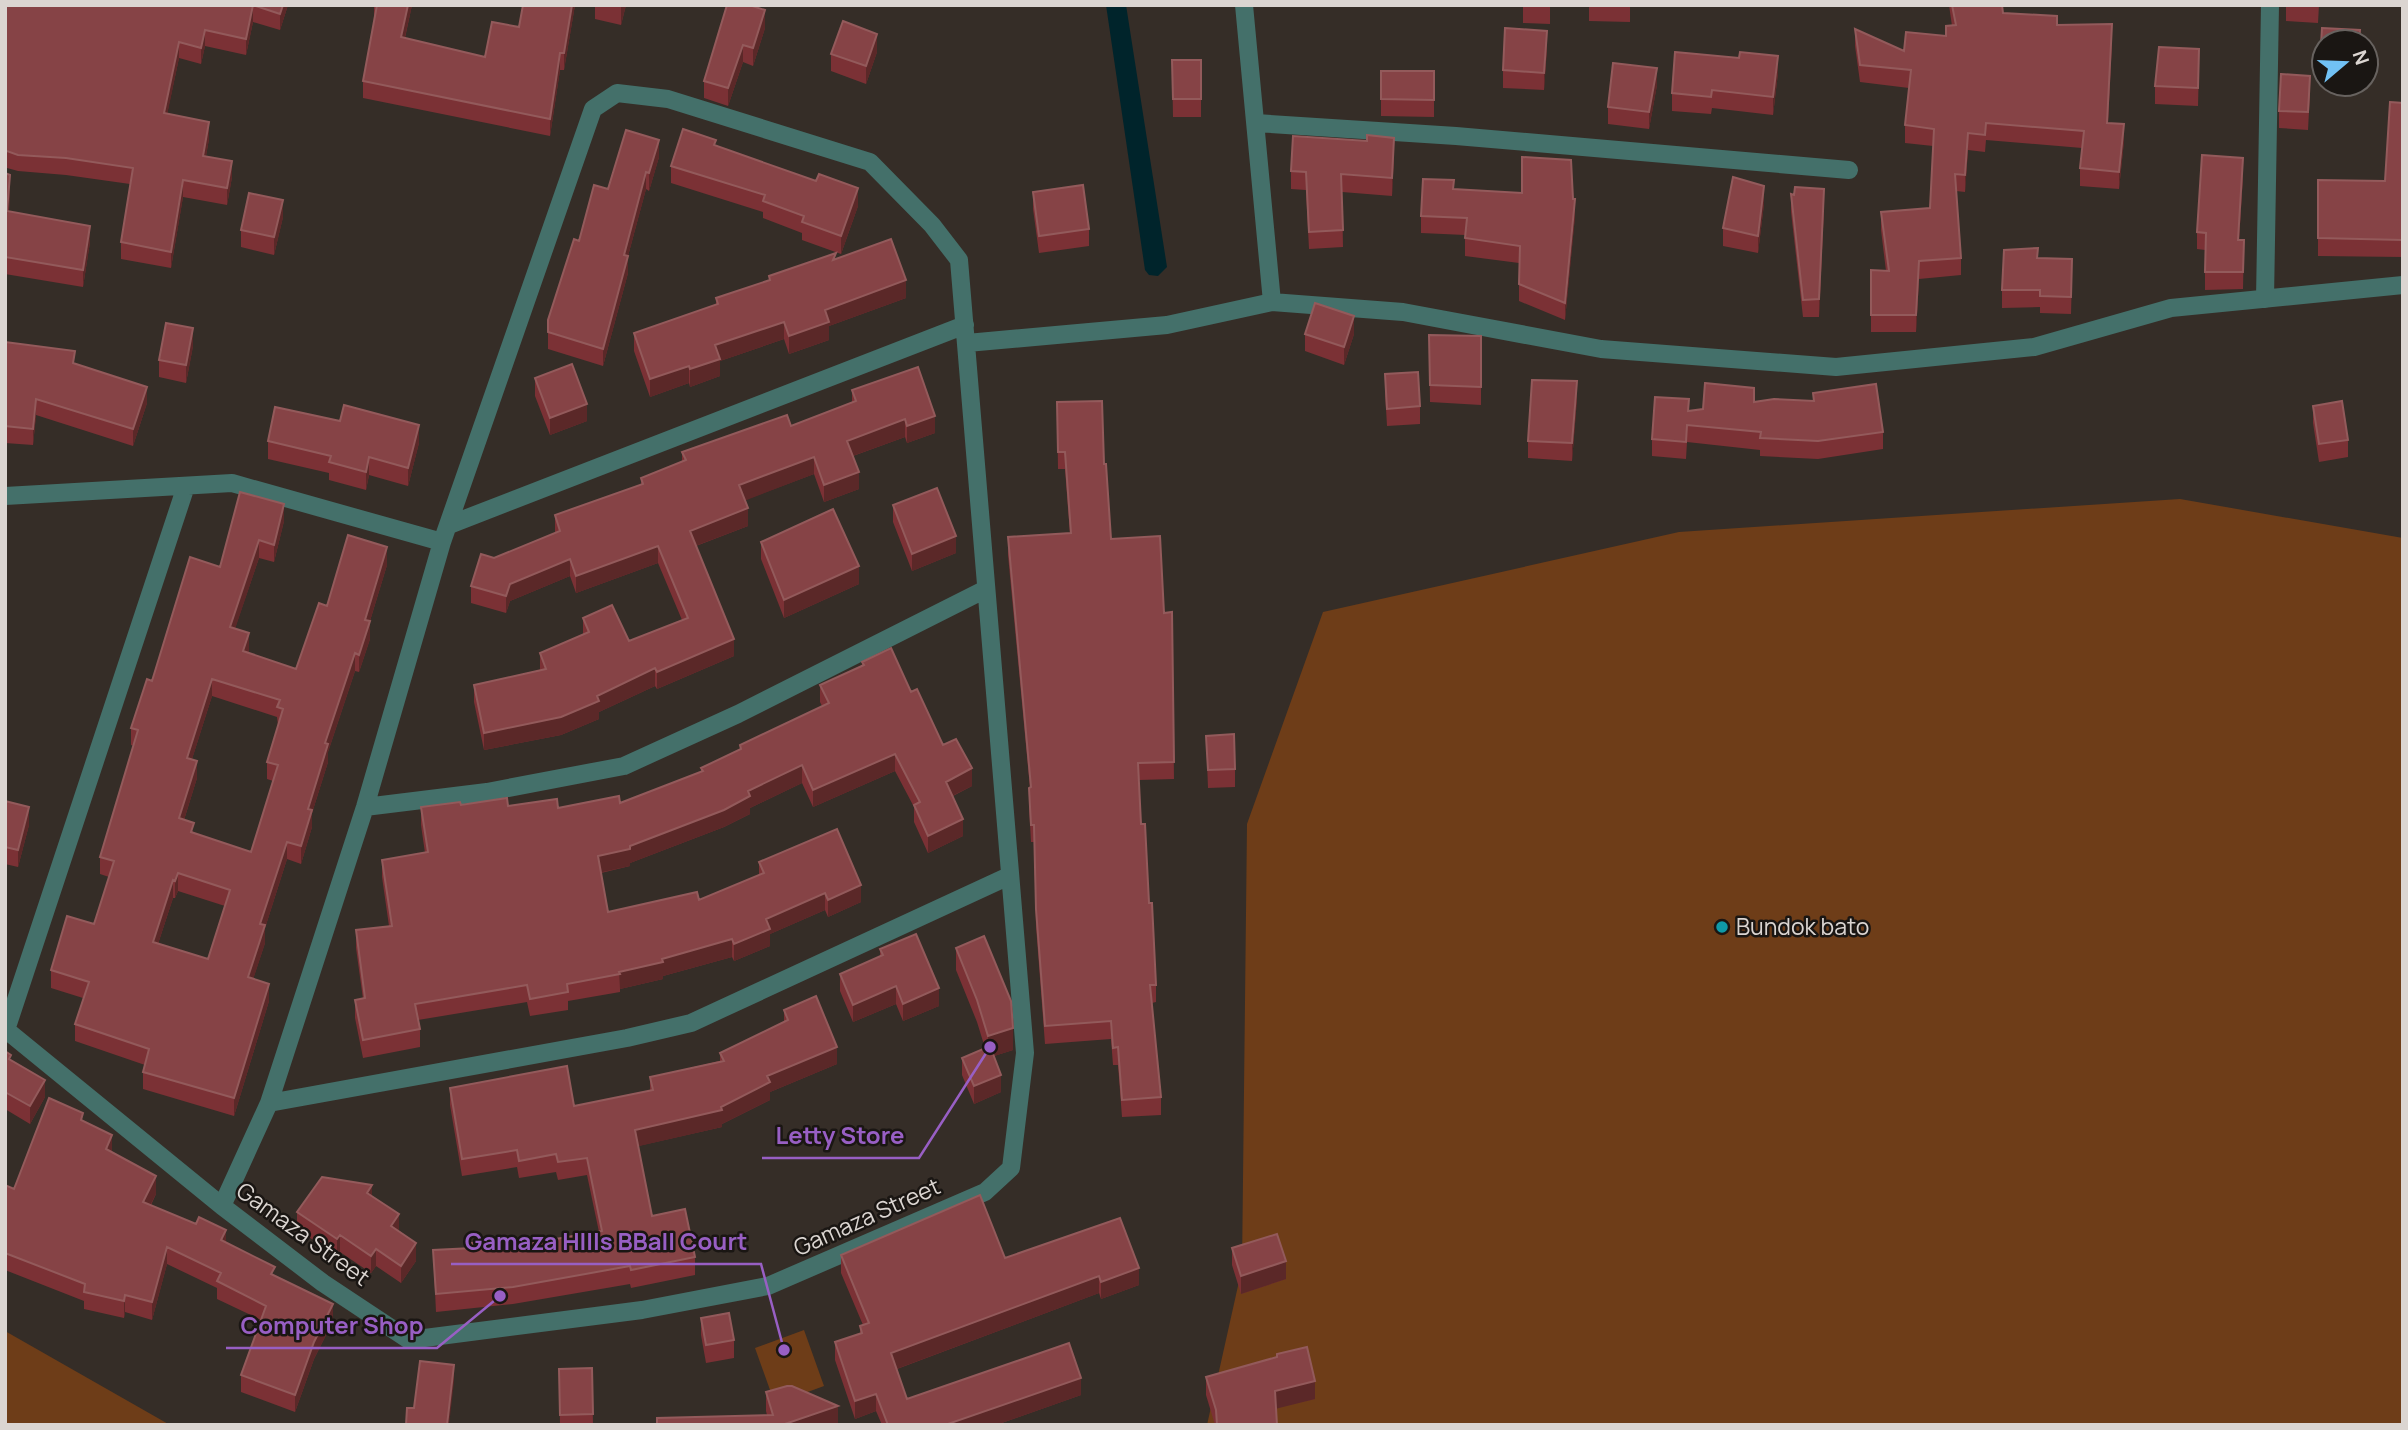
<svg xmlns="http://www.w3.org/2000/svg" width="2408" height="1430" viewBox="0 0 2408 1430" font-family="Manrope,sans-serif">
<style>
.green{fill:#6e3d18}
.water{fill:#00242b}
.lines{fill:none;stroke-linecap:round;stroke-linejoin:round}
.minor{stroke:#44706a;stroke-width:18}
.wall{fill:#7b3135;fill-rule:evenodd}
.shaded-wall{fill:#5b2828}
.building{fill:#864346;stroke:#935a5b;stroke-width:2;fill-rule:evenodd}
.culture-dot{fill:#0f9aa8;stroke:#1a1613;stroke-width:2.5}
.labels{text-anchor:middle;stroke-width:5;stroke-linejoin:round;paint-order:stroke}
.poi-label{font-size:23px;fill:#dbd5d1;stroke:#1a1613;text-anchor:start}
.street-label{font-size:23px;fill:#dbd5d1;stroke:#1a1613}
.leader{fill:none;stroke:#985fc4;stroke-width:2.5}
.callout-dot{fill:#985fc4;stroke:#1a1613;stroke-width:2.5}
.callout-label{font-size:24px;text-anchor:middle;font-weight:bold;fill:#985fc4;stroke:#1a1613;stroke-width:5;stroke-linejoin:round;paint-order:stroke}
</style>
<rect width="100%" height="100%" fill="#352d27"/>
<path class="green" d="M2180,499L2403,538V1425H1207L1242,1268L1247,824L1323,612L1679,532Z
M804,1330L824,1386L775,1404L755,1348Z
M5,1331L170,1425H5Z"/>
<path class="water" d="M1106,5H1126L1167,267L1158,276L1149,275L1145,270Z"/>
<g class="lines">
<path class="minor" d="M1244,5L1272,302
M1256,123L1456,136L1849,170
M2265,299L2270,5
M967,343L1167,325L1272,302L1403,312L1601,349L1836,367L2034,347L2171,308L2403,285
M5,496L232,483L442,542
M449,525L965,325
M365,807L487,792L624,766L738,714L986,589
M5,1029L222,1206L323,1283L409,1340L642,1310L768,1286L985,1192L1011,1168L1025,1053L959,260L932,225L870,162L668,99L617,93L593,109L442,542L365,807L269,1103L222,1206
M6,1030L186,486
M269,1103L627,1038L691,1023L1009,876"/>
</g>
<path class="wall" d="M5,5H288L280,30L253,22L246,55L205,46L201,64L179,58L167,114L209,139L206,156L232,177L227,205L183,197L171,268L121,259V242L130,184L66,175L18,171L7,168H5Z
M374,5H412L405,38L485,57L519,27L523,5H575L564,70H560L550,136L363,98V81L374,21Z
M595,5H626L621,25L595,19Z
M727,5L765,28L753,66L743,62L728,106L704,98V81Z
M1523,5H1550V24L1523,23Z
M1589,5H1630V22L1589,21Z
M1949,5H2002L2003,13L2057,25L2112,42L2108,123L2124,141L2119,189L2080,186V168L2082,148L1986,140L1985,152L1968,150L1965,192L1956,191L1961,258V275L1919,279L1916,332H1871V270L1886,271L1881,230V212L1930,208L1933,146L1905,143V125L1909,88L1860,82L1855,46V29L1904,51L1946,36V26H1952Z
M2286,5H2319L2318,23L2286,21Z
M2322,28L2360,30V42H2324V79H2320Z
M1547,48L1544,90L1503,88V70Z
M877,52L866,84L831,71V54Z
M1172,60H1201V117H1173Z
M2199,67L2198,106L2155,104V86Z
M1381,71H1434V117L1381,116Z
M1778,73L1773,115L1712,108L1711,114L1672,111V93Z
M1657,85L1649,129L1608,124V107Z
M2310,93L2308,130L2279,128V111Z
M2403,103V257L2318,256V180L2385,181Z
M716,145L858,206L841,254L802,240V233L763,218V212L671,183V166Z
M1394,155L1392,196L1342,192L1343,247L1309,249L1306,190L1291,189V171Z
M659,157L649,191L646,189L628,256V273L603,366L548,349V320L579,241L608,189Z
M5,173L10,191L9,212L90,242L83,287L5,274Z
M2243,176L2239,240H2244L2243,289L2205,290V250L2197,249V232Z
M1454,189L1573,199L1575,216L1565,320L1519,301V263L1465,256V235L1421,233V216Z
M1033,192L1089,229V246L1039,253L1033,209Z
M1791,194L1824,207L1819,317H1803L1791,212Z
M1764,204L1758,253L1723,246V228Z
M283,217L274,255L241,247V230Z
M2038,258L2072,277L2071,314L2040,313V307L2002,308V290Z
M836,259L906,298L829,326V340L789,354L784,339L720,361V376L690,387L689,383L650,397L634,351V333L716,305V298L769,280V276Z
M1305,334H1354L1344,365L1305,351Z
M1429,335L1481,336V405L1430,402Z
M5,342L75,364L147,403L133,446L36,415L33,445L5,443Z
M193,346L186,383L159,377V360Z
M1385,374L1420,406V424L1387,426L1385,391Z
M535,378L587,421L550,435L535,396Z
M852,390L935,433L907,443L905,437L853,456L859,489L824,502L814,474L745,500L748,526L696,546L734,656L657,689L655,686L599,712V719L561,735L484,750L474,702V685L540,670V653L583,635V618L629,641L682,620L658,563L576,593L570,576L510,601L506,613L471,603V586L494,558L555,533V515L641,485V478L682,462V452L791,426L852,403Z
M1813,393L1883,432V449L1818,459L1760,456V450L1687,442L1686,459L1652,456V439L1689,411L1754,402L1813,401Z
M1577,399L1572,461L1528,458V441Z
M1057,402L1104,464L1111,539L1164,613L1172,612L1174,779L1139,780L1141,824L1156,985V1002L1152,1003L1161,1097V1115L1122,1117L1118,1065H1113L1111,1039L1045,1044L1036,926L1034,842H1031L1029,805L1030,788L1008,555V537L1070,534L1065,469H1058Z
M2313,406L2348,440V457L2319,462L2313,423Z
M268,441L419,443L408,486L369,475L366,490L329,480V473L268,459Z
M893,505L956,553L912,571L893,522Z
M284,521L274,562L259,558L235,628L249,650L248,653L296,669L327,606L387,565L370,621V639L359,672L355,671L328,752V762L312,813V827L301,864L287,859L265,928V943L253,979L269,1001L234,1116L143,1089V1072L145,1065L75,1041V1024L83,998L51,988V970L94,924L109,877L100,874V857L134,746L131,745V728L152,681L220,567ZM212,696L277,717L278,725L267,762V779L273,781L251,852L194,833L184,820L197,778L192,759ZM178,891L225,906L208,959L158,944L173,898H175Z
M761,542L859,584L784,618L761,559Z
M862,662L911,692L943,745L972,786L953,796L963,836L928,853L914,822V807L895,771L813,807L802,783L750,808V814L724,827L630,863V866L601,873L608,912L699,900L759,875V862L861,902L828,917L825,910L770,934V946L734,961L732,957L663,976V979L620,989V992L568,1001V1010L530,1016L527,1002L418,1020L420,1029V1047L363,1058L355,1018V1000L363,999L356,948V930L389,926L382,877V860L425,853L421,825V807L461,805L508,806L558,808L620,803L701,772V768L740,750V745L822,706L820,702V685L862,666Z
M1206,736L1235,769V787L1208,788Z
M5,801L29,825L18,867L5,864Z
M956,948L1013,1050L994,1056L1001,1092L974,1104L962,1075V1058L985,1048L977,1022L956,970Z
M880,949L939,1006L903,1021L896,1004L853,1022L840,991V974L880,956Z
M784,1010L837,1064L770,1092V1100L722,1124V1127L638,1146L652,1216L695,1257V1275L631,1288L630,1284L513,1304L436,1312L433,1250L472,1248V1243L515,1246L599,1232L587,1175L558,1180L556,1172L519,1178L517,1167L462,1176L450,1105V1088L574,1106L650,1091V1077L720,1061V1053L784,1022Z
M5,1051L11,1060L45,1097L30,1124L5,1109Z
M83,1121L112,1152L156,1194L151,1205L226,1242L275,1276L333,1321L314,1359L295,1412L241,1392V1375L261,1320L217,1299V1288L167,1264L152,1320L125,1312L124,1318L84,1309V1301L5,1270V1185L14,1189Z
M372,1196L399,1232L416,1261L401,1283L376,1266L371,1273L340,1252L337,1256L297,1229V1212Z
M1232,1248L1286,1279L1241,1294L1232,1265Z
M841,1255L1005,1258L1139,1285L1101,1299L1099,1293L897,1369L907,1399L1081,1395L996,1425H882L876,1411L855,1419L835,1360V1342L860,1334V1326L863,1325L841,1273Z
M701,1318L734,1340V1358L706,1363L701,1335Z
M592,1368L593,1425H560L559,1369Z
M1206,1377L1315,1399L1276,1408L1277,1425H1215L1206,1395Z
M766,1392L838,1424L767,1415L766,1411Z"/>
<path class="shaded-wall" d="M253,5V22L246,55V39Z
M283,5H288L280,30V14Z
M408,5H412L401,55V37Z
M572,5H575L564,70V53Z
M622,5H626L621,25V7Z
M765,10V28L753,66V48Z
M2112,24V42L2107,140V123Z
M205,30V46L201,64V48Z
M1547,31V48L1544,90V73Z
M877,34V52L866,84V66Z
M179,42V58L164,130V113Z
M743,45V62L728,106V88Z
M560,53V70L550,136V119Z
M1778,56V73L1773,115V97Z
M1657,68V85L1649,129V112Z
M209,122V139L203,172V156Z
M2124,124V141L2119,189V172Z
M1968,133V150L1965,192V175Z
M1394,138V155L1392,196V178Z
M659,140V157L649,191V173Z
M7,151V168H5V152Z
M2243,158V176L2238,258V240Z
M232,161V177L227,205V188Z
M646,172V189L628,256V273L603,366V349L624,255Z
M10,175V191L7,228V211Z
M183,180V197L171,268V252Z
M1764,186V204L1758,253V236Z
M858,188V206L841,254V236Z
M1824,189V207L1819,317V299Z
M1575,199V216L1565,320V303Z
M283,200V217L274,255V237Z
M90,226V242L83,287V270Z
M1919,261V279L1916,332V315Z
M906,280V298L829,326V340L789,354V336L825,310Z
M1354,316V334L1344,365V347Z
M784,322V339L720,361V376L690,387V369L715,345Z
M193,328V346L186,383V365Z
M689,366V383L650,397V379Z
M1577,381V399L1572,461V443Z
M147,387V403L133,446V429Z
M36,399V415L33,445V429Z
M587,404V421L550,435V418Z
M935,416V433L907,443V426Z
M905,419V437L847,458V441Z
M419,425V443L408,486V468Z
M369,457V475L366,490V472Z
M814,457V474L739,503V485Z
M859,472V489L824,502V485Z
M284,504V521L274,562V545Z
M748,508V526L690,548V531Z
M956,536V553L912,571V554Z
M259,540V558L230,644V627Z
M658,546V563L576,593V576Z
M387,547V565L365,637V620Z
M570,559V576L510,601L506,613V596L510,584Z
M859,566V584L784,618V600Z
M370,621V639L359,672V655Z
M249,633V650L243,669V651Z
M734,639V656L657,689V672Z
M355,653V671L328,752V762L312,813V827L301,864V846L308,809L325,743Z
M655,668V686L599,712V719L561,735L484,750V733L597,696Z
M212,679V696L187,775V758Z
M895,754V771L813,807V790Z
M197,761V778L179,836V818Z
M802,765V783L750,808V814L724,827L630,863V866L598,873V856L630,846L748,791Z
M972,768V786L946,799V782Z
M29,807V825L18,867V850Z
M963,819V836L928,853V836Z
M287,842V859L265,928V943L248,995V977L260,924Z
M178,873V891L175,898V881Z
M173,880V898L153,959V942Z
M861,885V902L828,917V900Z
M825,893V910L770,934V946L734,961V944L766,919Z
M732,939V957L663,976V979L620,989L619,972Z
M269,984V1001L234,1116V1098Z
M896,986V1004L853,1022V1005Z
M939,988V1006L903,1021V1004Z
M1013,1028V1050L988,1058V1036Z
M837,1047V1064L770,1092V1100L722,1124V1127L635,1147V1130L721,1107L767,1076Z
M1001,1075V1092L974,1104V1086Z
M45,1080V1097L30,1124V1106Z
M112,1135V1153L106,1149Z
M156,1176V1194L143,1219V1202Z
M372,1185V1202L367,1193Z
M399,1214V1231L391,1226Z
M226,1230V1247L221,1240Z
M340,1235V1252L337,1256V1239Z
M416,1243V1261L401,1283V1266Z
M167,1247V1264L152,1320V1302Z
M376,1249V1266L371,1273V1256Z
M1286,1261V1279L1241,1294V1276Z
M1139,1268V1285L1101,1299V1282Z
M1099,1276V1293L891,1371V1353Z
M125,1295V1312L124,1318V1301Z
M333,1304V1321L314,1359L295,1412V1395L314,1342Z
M454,1365V1382L449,1425H447Z
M1081,1378V1395L996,1425H945Z
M1315,1381V1399L1275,1409V1391Z
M876,1394V1411L855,1419V1401Z
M838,1406V1424L782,1425Z"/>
<path class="building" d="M5,5H283L280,14L253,5L246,39L205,30L201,48L179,42L164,113L209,122L203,156L232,161L227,188L183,180L171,252L121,242L133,168L66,158L18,155L7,151L5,152Z
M377,5H408L401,37L485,57L492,22L519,27L523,5H572L564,53H560L550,119L363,81Z
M727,5H749L765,10L753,48L743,45L728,88L704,81Z
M1523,5H1550V6H1523Z
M1952,5H2002L2003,13L2057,16V25L2112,24L2107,123L2124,124L2119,172L2080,168L2084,131L1986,123L1985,135L1968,133L1965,175L1955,174L1961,258L1919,261L1916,315H1871V270L1889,271L1881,212L1930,208L1934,129L1905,125L1911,70L1860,65L1855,29L1904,51L1906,32L1946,36V26L1956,25Z
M843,21L877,34L866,66L831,54Z
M1505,28L1547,31L1544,73L1503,70Z
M2322,28L2360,30L2359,42H2324V62L2320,61Z
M2159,47L2199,49L2198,88L2155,86Z
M1675,52L1739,58L1740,52L1778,56L1773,97L1712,90L1711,97L1672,93Z
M1172,60H1201V99H1173Z
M1613,63L1657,68L1649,112L1608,107Z
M1381,71H1434V100L1381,99Z
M2281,74L2310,76L2308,112L2279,111Z
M2390,102L2403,103V240L2318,238V180L2385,181Z
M683,129L716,140L714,145L816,181L819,174L858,188L841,236L802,222L804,216L763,201L765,195L671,166Z
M626,130L659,140L649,173L646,172L624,255L628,256L603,349L548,332V320L574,239L579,241L594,185L608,189Z
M1367,135L1394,138L1392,178L1341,174L1343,230L1309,232L1306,172L1291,171L1293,136L1367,141Z
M2202,155L2243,158L2238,240H2244L2243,272H2205L2206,233L2197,232Z
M1522,157L1571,160L1573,199H1575L1565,303L1519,284L1520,246L1465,238L1467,218L1421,216L1423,179L1454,180L1453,189L1522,193Z
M5,173L10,175L7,211L90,226L83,270L5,257Z
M1733,177L1764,186L1758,236L1723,228Z
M1083,185L1089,229L1039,236L1033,192Z
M1795,187L1824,189L1819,299L1803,300L1791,194L1794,195Z
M249,193L283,200L274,237L241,230Z
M891,239L906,280L825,310L829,322L789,336L784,322L715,345L720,359L690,369L689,366L650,379L634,333L718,304L716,298L770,280L769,276L836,253L833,260Z
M2038,248L2037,258L2072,259L2071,297L2040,296V290H2002L2004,250Z
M1315,303L1354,316L1344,347L1305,334Z
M166,323L193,328L186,365L159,360Z
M1429,335L1481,336V387L1430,385Z
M5,342L75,351L73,363L147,387L133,429L36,399L33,429L5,426Z
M572,364L587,404L550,418L535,378Z
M918,367L935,416L907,426L905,419L847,441L859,472L824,485L814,457L739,485L748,508L690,531L734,639L657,672L655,668L597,696L599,701L561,717L484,733L474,685L546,669L540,653L589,632L583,618L612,605L629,641L688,618L658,546L576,576L570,559L510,584L506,596L471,586L481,554L494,558L560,531L555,515L643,484L641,478L686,460L682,452L787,415L791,426L856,401L852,390Z
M1418,372L1420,406L1387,409L1385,374Z
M1532,380L1577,381L1572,443L1528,441Z
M1705,383L1754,388V402L1774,399L1814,401L1813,393L1876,384L1883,432L1818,441L1760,438L1761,432L1687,425L1686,442L1652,439L1655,397L1689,399L1688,411L1703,409Z
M1102,401L1104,464H1106L1111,539L1160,536L1164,613L1172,612L1174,762L1138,763L1141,824H1145L1149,903H1152L1156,985H1150L1161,1097L1122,1100L1118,1047L1113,1048L1111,1021L1045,1026L1036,909L1034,825H1031L1029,788L1031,787L1008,537L1071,533L1065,452H1058L1057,402Z
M2342,401L2348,440L2319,444L2313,406Z
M344,405L419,425L408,468L369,457L366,472L329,462L331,456L268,441L275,407L340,421Z
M937,488L956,536L912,554L893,505Z
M240,492L284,504L274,545L259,540L230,627L249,633L243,651L296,669L319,603L327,606L348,535L387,547L365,620L370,621L359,655L355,653L325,743L328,744L308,809L312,810L301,846L287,842L260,924L265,925L248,977L269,984L234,1098L143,1072L149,1049L75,1024L89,982L51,970L67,916L94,924L114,861L100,857L138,730L131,728L147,679L152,681L190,557L220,567ZM212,679L280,700L277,707L283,709L267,762L278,765L251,852L191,832L194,823L179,818L197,761L187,758ZM178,873L230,890L208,959L153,942L173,880L175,881Z
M833,509L859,566L784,600L761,542Z
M891,648L911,692L917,689L943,745L956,739L972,768L946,782L963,819L928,836L914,805L920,802L895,754L813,790L802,765L748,791L750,796L724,810L630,846V849L598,856L608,912L697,892L699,900L764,873L759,862L837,829L861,885L828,900L825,893L766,919L770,929L734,944L732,939L662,959L663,962L619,972L620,974L567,984L568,992L530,999L527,985L415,1004L420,1029L363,1040L355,1000L365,998L356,930L392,926L382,860L428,852L421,807L460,802L461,805L507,798L508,806L557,799L558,808L619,796L620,803L703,771L701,768L741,749L740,745L829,703L820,685L864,665L862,662Z
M1234,734L1235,769L1208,770L1206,736Z
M5,801L29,807L18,850L5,847Z
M916,934L939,988L903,1004L896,986L853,1005L840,974L883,955L880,949Z
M984,936L1011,1001L1013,1028L988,1036L977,1000L956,948Z
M816,996L837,1047L767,1076L770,1082L721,1107L722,1110L635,1130L652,1216L685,1209L695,1257L631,1270L630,1266L513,1287L436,1294L433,1250L473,1248L472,1243L514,1239L515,1246L602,1231L587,1158L558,1162L556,1154L519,1161L517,1150L462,1159L450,1088L567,1066L574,1106L653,1090L650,1077L724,1061L720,1053L788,1020L784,1010Z
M990,1046L1001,1075L974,1086L962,1058Z
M5,1051L11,1055L9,1059L45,1080L30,1106L5,1092Z
M49,1098L83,1113L81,1120L112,1135L106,1149L156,1176L143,1202L196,1224L199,1217L226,1230L221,1240L275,1267L271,1274L333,1304L314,1342L295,1395L241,1375L266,1306L217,1281L221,1273L167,1247L152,1302L125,1295L124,1301L84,1292L85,1284L5,1253V1185L14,1189Z
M322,1177L372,1185L367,1193L399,1214L391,1226L416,1243L401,1266L376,1249L371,1256L340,1235L337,1239L297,1212Z
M980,1195L1005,1258L1120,1218L1139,1268L1101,1282L1099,1276L891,1353L907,1399L1069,1343L1081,1378L945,1425H888L876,1394L855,1401L835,1342L862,1333L860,1326L869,1323L841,1255Z
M1277,1234L1286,1261L1241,1276L1232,1248Z
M729,1313L734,1340L706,1345L701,1318Z
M1307,1347L1315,1381L1275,1391L1277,1425H1217L1216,1410L1206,1377L1277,1357V1354Z
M420,1361L454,1365L447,1425H406L407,1408H414Z
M592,1368L593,1414L560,1415L559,1369Z
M787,1386H792L838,1406L782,1425H657V1418L773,1415L766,1392Z"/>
<circle class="culture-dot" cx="1722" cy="927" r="7"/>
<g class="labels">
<g class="poi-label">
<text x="1736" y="935">Bundok bato</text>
</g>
<g class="street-label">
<text transform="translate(867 1217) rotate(-24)" y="8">Gamaza Street</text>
<text transform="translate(303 1234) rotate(36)" y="8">Gamaza Street</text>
</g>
</g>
<path class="leader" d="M990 1047L919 1158H762M784 1350L761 1264H451M500 1296L437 1348H226"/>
<g class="callout-dot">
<circle cx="990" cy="1047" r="7"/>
<circle cx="784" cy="1350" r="7"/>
<circle cx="500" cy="1296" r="7"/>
</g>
<g class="callout-label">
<text x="840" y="1144">Letty Store</text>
<text x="606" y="1250">Gamaza HIlls BBall Court</text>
<text x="332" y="1334">Computer Shop</text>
</g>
<rect width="2408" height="1430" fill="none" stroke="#dbd5d1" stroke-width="14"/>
<g transform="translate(2345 63) rotate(71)"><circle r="33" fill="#1a1613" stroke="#67625f" stroke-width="2"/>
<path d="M0-5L12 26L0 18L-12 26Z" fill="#71c1f4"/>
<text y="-10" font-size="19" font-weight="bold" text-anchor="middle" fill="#dbd5d1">N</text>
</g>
</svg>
